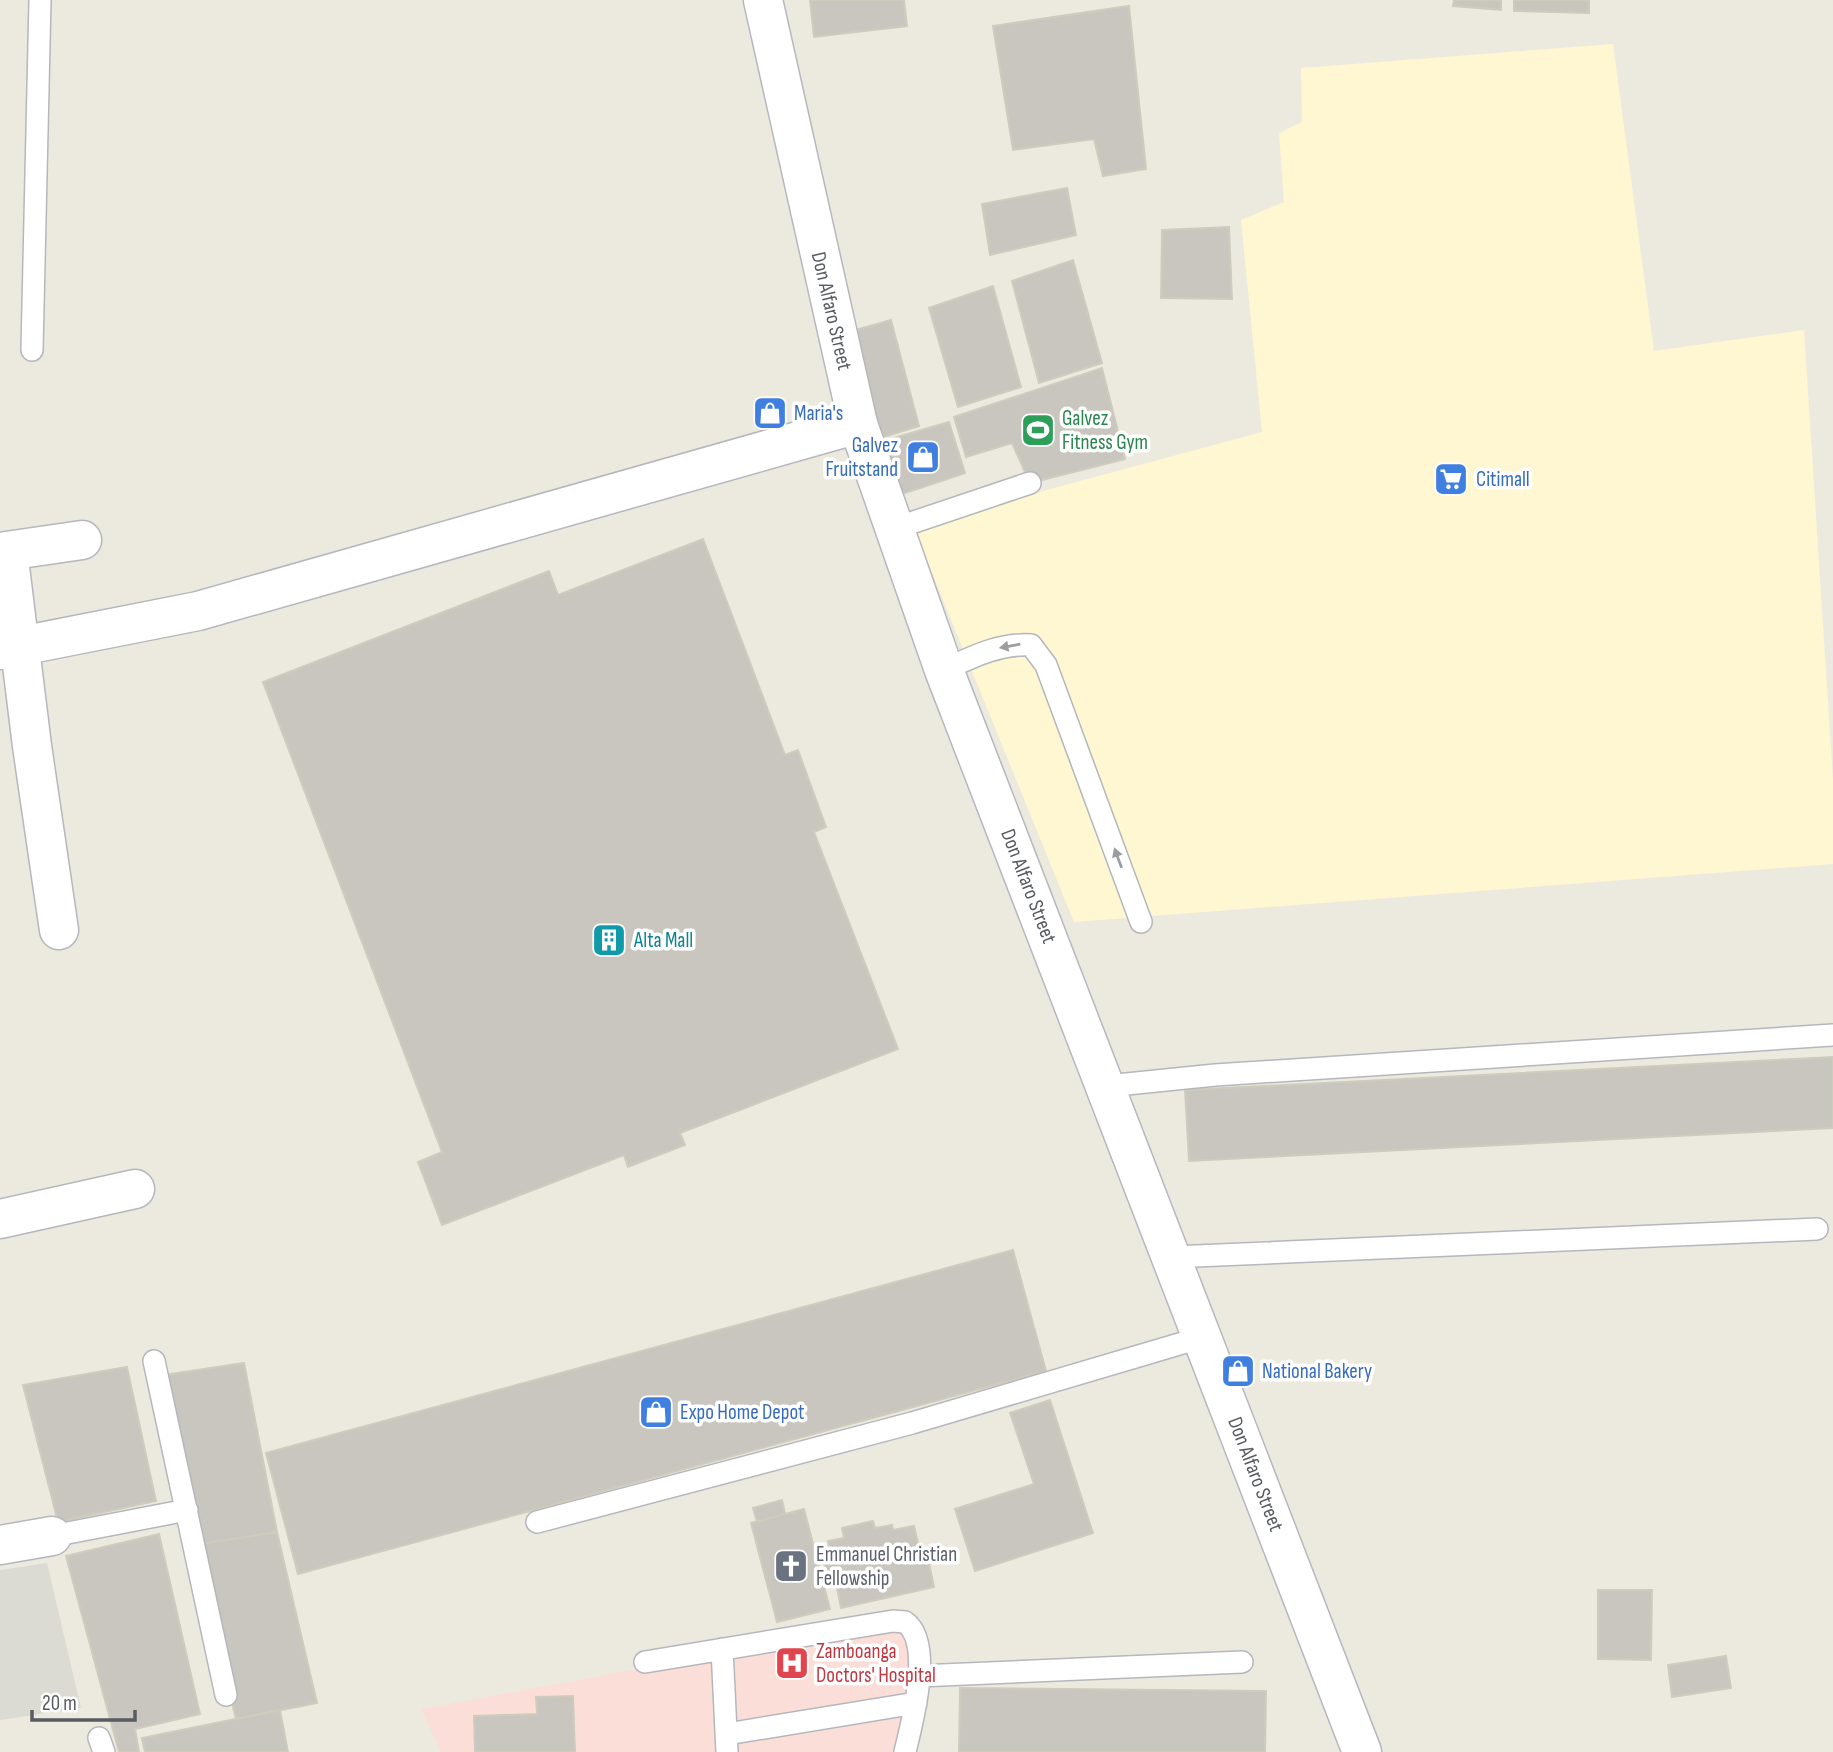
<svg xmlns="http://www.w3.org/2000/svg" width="1833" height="1752" viewBox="0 0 1833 1752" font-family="'Sofia Sans Condensed',sans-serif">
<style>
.commercial{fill:#fef7d1}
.industrial{fill:#dcdbd3}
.medical{fill:#fbded8}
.building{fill:#c8c6be;stroke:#d0ccbd;stroke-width:2}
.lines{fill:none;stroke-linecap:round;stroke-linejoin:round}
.service-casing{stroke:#b5b7bc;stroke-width:24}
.minor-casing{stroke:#b5b7bc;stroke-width:41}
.secondary-casing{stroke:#b5b8be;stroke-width:41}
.service{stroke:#fff;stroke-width:21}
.minor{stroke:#fff;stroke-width:38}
.secondary{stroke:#fff;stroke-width:38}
.oneway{fill:#9b9da0}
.labels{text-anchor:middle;stroke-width:7;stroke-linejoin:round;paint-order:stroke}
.street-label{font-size:21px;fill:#585b60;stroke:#fff}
.shop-label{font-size:21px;fill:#366cbe;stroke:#fff;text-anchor:start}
.leisure-label{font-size:21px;fill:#27864d;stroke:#fff;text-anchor:start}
.culture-label{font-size:21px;fill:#0d838f;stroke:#fff;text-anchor:start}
.worship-label{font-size:21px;fill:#5b616d;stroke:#fff;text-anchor:start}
.health-label{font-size:21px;fill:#be3a42;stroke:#fff;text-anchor:start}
</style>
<rect width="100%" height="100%" fill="#eceadf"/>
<path class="commercial" d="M1613,44L1654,351L1804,330L1833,780V864L1074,922L913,526L1262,432L1241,220L1284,202L1279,133L1302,122L1301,68Z"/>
<path class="industrial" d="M47,1563L81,1708L0,1720V1570Z"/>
<path class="medical" d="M918,1617L908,1752H441L421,1709Z"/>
<path class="building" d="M810,0H904L907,26L814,37Z
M1454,0H1501V10L1453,6Z
M1514,0H1589V13L1514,11Z
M1129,6L1146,169L1103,176L1094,139L1013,150L993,26Z
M1067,188L1076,235L990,255L982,204Z
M1229,227L1232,299L1161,298L1162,230Z
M1073,260L1102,363L1039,383L1012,281Z
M993,286L1021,387L958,407L929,308Z
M891,320L919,426L874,440L845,333Z
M1102,368L1125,459L1030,483L1012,443L966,457L954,417Z
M949,422L965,473L899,495L880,442Z
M703,539L785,755L798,750L826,827L814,832L898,1049L680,1133L685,1145L628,1167L624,1155L442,1225L418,1162L442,1152L263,682L549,571L558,595Z
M1833,1057V1128L1189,1161L1185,1090Z
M1013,1250L1046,1371L298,1574L266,1453Z
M244,1363L277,1532L194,1545L157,1376Z
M127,1367L156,1501L58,1522L23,1385Z
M1050,1400L1093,1533L975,1571L955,1509L1034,1484L1010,1413Z
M782,1500L785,1514L757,1522L753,1508Z
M804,1509L830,1609L777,1622L751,1523Z
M873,1521L875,1528L892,1525L893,1530L914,1526L921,1555L927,1554L934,1587L841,1608L836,1583L829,1584L821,1551L829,1549L828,1541L844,1538L842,1528Z
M277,1532L317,1703L236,1719L194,1545Z
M159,1534L200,1714L135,1729L139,1752H119L66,1556Z
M1598,1590H1652L1651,1660L1598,1659Z
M1726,1656L1731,1688L1672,1697L1668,1665Z
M960,1688L1266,1691L1265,1752H959Z
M573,1696L575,1752H475L474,1716L537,1714L536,1697Z
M280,1710L288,1752H145L142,1738Z"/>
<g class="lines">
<g class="service-casing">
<path id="service" d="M32,350L40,0
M893,529L1030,483
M944,670C972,657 1000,643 1031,645L1046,665L1141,922
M1107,1086L1215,1075L1833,1035
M1172,1257L1817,1229
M154,1361L226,1695
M537,1522L912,1423L1203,1337
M52,1536L187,1510
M722,1649L727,1752
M645,1662L893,1621L905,1622C934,1643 912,1722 905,1752
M919,1676L1242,1662
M727,1734L916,1703
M99,1738L104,1752"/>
</g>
<g class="minor-casing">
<path id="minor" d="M8,551L32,746L59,930
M0,552L82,540
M0,650L198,611L858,424
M0,1219L135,1189
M0,1545L52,1536"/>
</g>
<g class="secondary-casing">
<path id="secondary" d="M763,0L858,424L944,670L1362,1752"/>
</g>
<use href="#service" class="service"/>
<use href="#minor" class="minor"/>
<use href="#secondary" class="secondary"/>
</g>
<defs><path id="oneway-solid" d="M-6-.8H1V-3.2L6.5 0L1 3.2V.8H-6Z" transform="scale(1.75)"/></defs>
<g class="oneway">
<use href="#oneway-solid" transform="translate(1010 646) rotate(170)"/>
<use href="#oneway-solid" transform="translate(1118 858) rotate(-110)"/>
</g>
<defs>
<g id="shop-square" transform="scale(1.75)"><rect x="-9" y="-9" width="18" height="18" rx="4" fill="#3f7fe0" stroke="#fff"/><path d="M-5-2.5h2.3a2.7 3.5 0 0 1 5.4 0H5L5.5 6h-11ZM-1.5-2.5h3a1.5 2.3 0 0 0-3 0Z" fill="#fff"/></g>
<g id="stadium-square" transform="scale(1.75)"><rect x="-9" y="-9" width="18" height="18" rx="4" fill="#2e9e5b" stroke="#fff"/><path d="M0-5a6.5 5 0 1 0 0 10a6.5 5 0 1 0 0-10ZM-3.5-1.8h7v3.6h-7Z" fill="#fff"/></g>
<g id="supermarket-square" transform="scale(1.75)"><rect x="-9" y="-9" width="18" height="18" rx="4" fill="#3f7fe0" stroke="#fff"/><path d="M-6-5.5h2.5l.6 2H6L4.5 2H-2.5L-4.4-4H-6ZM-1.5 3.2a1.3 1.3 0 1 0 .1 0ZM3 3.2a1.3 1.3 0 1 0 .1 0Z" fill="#fff"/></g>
<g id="building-square" transform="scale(1.75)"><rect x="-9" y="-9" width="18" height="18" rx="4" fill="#0f9aa8" stroke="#fff"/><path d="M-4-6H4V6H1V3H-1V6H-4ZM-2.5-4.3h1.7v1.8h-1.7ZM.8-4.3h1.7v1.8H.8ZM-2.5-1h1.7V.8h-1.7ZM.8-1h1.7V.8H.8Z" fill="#fff"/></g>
<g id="church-square" transform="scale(1.75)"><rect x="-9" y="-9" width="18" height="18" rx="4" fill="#6b7280" stroke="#fff"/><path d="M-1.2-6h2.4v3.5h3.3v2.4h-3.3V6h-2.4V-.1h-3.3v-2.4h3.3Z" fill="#fff"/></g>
<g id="hospital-square" transform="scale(1.75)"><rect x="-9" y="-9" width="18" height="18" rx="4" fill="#e0444e" stroke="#fff"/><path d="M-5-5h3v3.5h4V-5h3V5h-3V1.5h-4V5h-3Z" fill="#fff"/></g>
</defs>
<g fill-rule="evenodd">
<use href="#shop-square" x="770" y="413"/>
<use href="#stadium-square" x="1038" y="430"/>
<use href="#shop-square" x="923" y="457"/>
<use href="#supermarket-square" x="1451" y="479"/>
<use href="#building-square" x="609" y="940"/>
<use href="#shop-square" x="1238" y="1371"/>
<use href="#shop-square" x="656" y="1412"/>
<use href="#church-square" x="791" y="1566"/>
<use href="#hospital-square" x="792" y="1663"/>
</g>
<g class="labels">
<g class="street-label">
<text transform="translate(832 311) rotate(77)" y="7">Don Alfaro Street</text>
<text transform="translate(1029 886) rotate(69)" y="7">Don Alfaro Street</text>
<text transform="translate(1256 1474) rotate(69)" y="7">Don Alfaro Street</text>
</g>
<g class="shop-label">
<text x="794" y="420">Maria's</text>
<text x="898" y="452" text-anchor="end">Galvez<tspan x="898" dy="24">Fruitstand</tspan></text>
<text x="1476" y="486">Citimall</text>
<text x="1262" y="1378">National Bakery</text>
<text x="680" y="1419">Expo Home Depot</text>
</g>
<g class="leisure-label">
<text x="1062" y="425">Galvez<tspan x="1062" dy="24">Fitness Gym</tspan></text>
</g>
<g class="culture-label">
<text x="634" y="947">Alta Mall</text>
</g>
<g class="worship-label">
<text x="816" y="1561">Emmanuel Christian<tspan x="816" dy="24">Fellowship</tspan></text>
</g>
<g class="health-label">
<text x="816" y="1658">Zamboanga<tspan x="816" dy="24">Doctors' Hospital</tspan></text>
</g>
</g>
<path d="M32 1710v10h103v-10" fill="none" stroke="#585b60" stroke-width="3.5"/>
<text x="42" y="1710" font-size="21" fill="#585b60" stroke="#ffffff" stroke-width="5" paint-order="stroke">20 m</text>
</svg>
